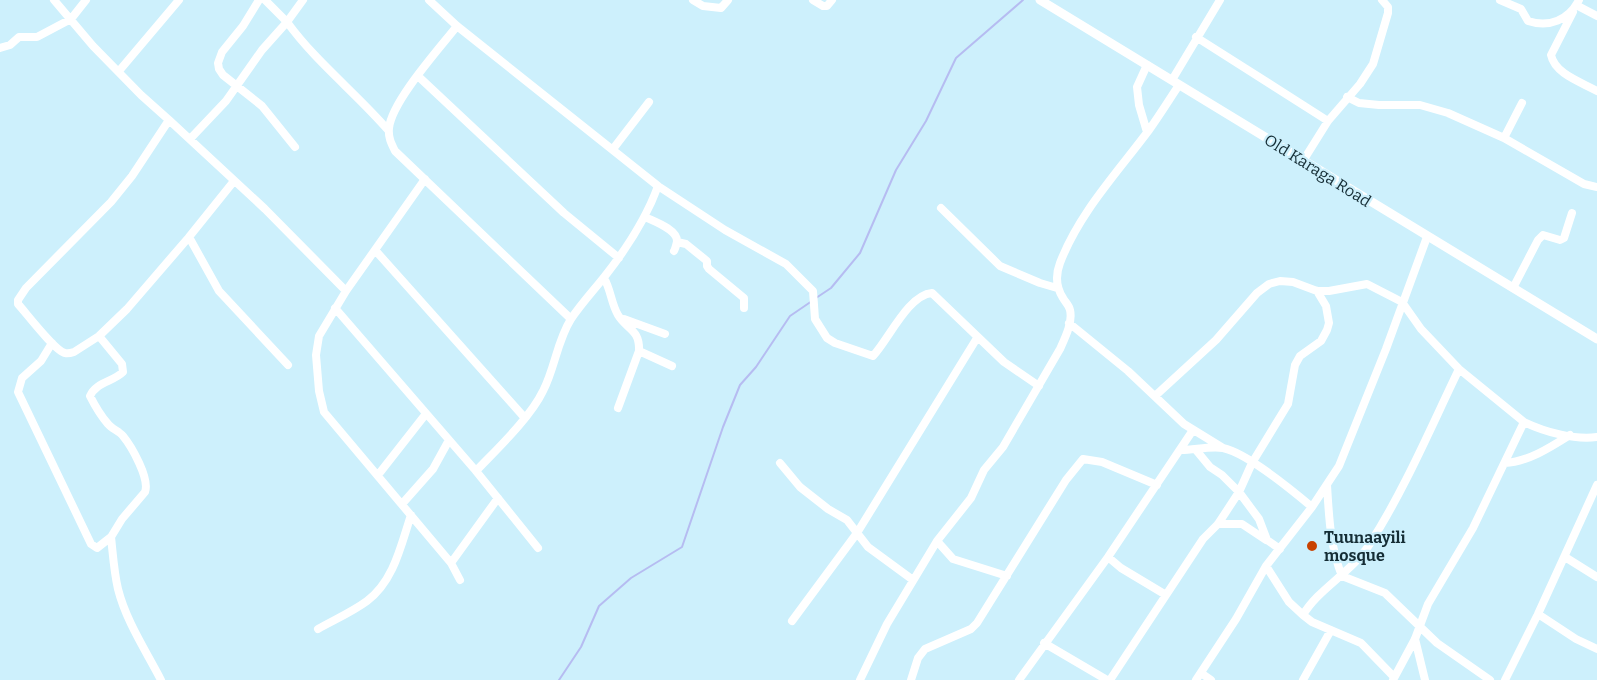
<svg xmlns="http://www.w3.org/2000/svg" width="1597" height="680" viewBox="0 0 1597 680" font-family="Bitter,serif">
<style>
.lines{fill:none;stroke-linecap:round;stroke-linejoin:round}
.stream{stroke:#b6bcf1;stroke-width:2}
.minor{stroke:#fff;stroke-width:8}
.tertiary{stroke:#fff;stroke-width:9}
.poi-dot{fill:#c84200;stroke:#cdf0fc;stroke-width:2}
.labels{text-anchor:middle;stroke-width:4.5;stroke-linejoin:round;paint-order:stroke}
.street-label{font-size:16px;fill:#152d35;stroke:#cdf0fc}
.poi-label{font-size:16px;font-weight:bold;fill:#152d35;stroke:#cdf0fc;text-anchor:start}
</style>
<rect width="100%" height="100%" fill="#cdf0fc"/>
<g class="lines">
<path class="stream" d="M816,298L831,288L860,253L896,170L926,121L956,58L1023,0
M559,680L581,647L599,606L631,578L682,547L723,427L740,385L756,367L790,316L812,301"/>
<path class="minor" d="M54,0L93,46L141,95L169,120L132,176L111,202L26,288L18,300V304C27,314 55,351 65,353C68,354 71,353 74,352L99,336L127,309L189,237L234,181
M259,0L243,26L222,52L218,63L219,69L223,75L262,106L295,147
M265,0L287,22L303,0
M429,0L457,26L658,186C646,219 627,248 605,276C594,290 581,304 571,319C557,341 555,368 543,391C530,418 497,449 476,471
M693,0L703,6L721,8L728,0
M813,0L823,6H827L832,0
M1500,0L1521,9L1528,21C1549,28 1569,20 1579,0
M1576,5L1597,16
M1573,12L1551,55C1555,74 1581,82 1597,91
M457,26C439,49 392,101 389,128C388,137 391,143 395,151L571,319
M1196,37L1328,121
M0,48L10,45L19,37H37L71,19L86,0
M1147,65L1137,87L1139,105L1147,132
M119,71L179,0
M419,77L564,213L619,258
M1172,80L1220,0
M1347,97L1359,103L1379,105H1420L1448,113L1504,138L1584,184L1597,187
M169,120L265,209L346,291
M1504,138L1522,103
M190,139L226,101L262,50L287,22C316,62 356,93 388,130
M613,149L649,102
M1303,161L1328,121L1360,84L1373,64L1388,13V7L1382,0
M425,179L346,291L319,336L316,355L319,391L324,412L451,563L460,580
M658,186L725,230L786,264L813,291L815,319L827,338L835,343L873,356C889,339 908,295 932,293L1004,362L1039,386
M941,208L1000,266L1040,283L1057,288
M645,217C653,221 677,229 677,241C677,242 675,250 674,251
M189,237L219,291L288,365
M677,242L686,244L707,261V266L709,269L744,298V308
M375,250L524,417
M604,278C611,290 611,303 618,315C627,330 640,329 639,351L672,366
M1513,288L1538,240L1543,235L1560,240L1564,238L1572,213
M335,308L476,471L538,548
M624,319L665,334
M1069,323L1128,371L1184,424L1223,448
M52,343L41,361L22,378L18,392L91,544L97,548L111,537L122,519L145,492C150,479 132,447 123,436C119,431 112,429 108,424C101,416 95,406 90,396C96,382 113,382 123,372L122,364L99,336
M1155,396L1216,340L1257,293L1269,284L1280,281L1293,282L1317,291H1329L1367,284L1402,302L1421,329L1459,369L1524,422L1473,528L1428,604L1415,639L1393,680
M618,408L639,351
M1524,422C1545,432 1574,440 1597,437
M1181,450C1194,450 1210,446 1223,448C1247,453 1293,491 1312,507
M1196,450L1210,467L1222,475L1239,492L1259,519L1267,540L1280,549
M780,463L800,487L828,509L847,520L868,547L913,580
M1505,463C1528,462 1551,447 1570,435
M378,475L425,415
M1327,485C1329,516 1330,547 1342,576L1385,593L1437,643L1490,680
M402,504L433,469L449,440
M1218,524H1242L1266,540
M111,537C113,555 114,572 118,589C126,621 146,651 161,680
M937,541L953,559L1007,576
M1108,557L1121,568L1166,595
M1565,557L1597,577
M451,563L498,498
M1266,566L1289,602L1303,615L1312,622L1361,643L1394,677
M1538,614L1576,639L1597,649
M1303,615C1318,589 1352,572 1369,545C1404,491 1431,427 1459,369
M792,621L857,533L977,338
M318,629C334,620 352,612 367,601C394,581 401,545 411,515
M1415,639L1425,680
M1044,643L1107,680
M1201,673L1211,680
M860,680L887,624L937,541L971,498L984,470L1003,447L1060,349C1065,338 1073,322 1070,310C1069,305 1065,302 1063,298C1056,287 1055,276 1060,263C1079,213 1117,173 1149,130C1159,116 1169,100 1179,85
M911,680L918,658L925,649L971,629L977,623L1066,480L1083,459L1102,462L1157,485
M1019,680L1108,557L1193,430
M1110,680L1203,539L1218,524L1239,492L1252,463L1288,404L1295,365L1300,356L1321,341L1327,330L1329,323L1326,306L1317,291
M1196,680L1236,619L1266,566L1312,507L1339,466L1386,349L1427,237
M1303,680L1331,630
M1505,680L1538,614L1597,485"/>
<path class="tertiary" d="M1040,0L1597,339"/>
</g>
<circle class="poi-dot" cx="1312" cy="546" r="6"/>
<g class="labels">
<g class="street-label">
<text transform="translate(1318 170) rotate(32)" y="6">Old Karaga Road</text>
</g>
<g class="poi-label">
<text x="1324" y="543">Tuunaayili<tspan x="1324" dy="18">mosque</tspan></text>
</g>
</g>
</svg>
